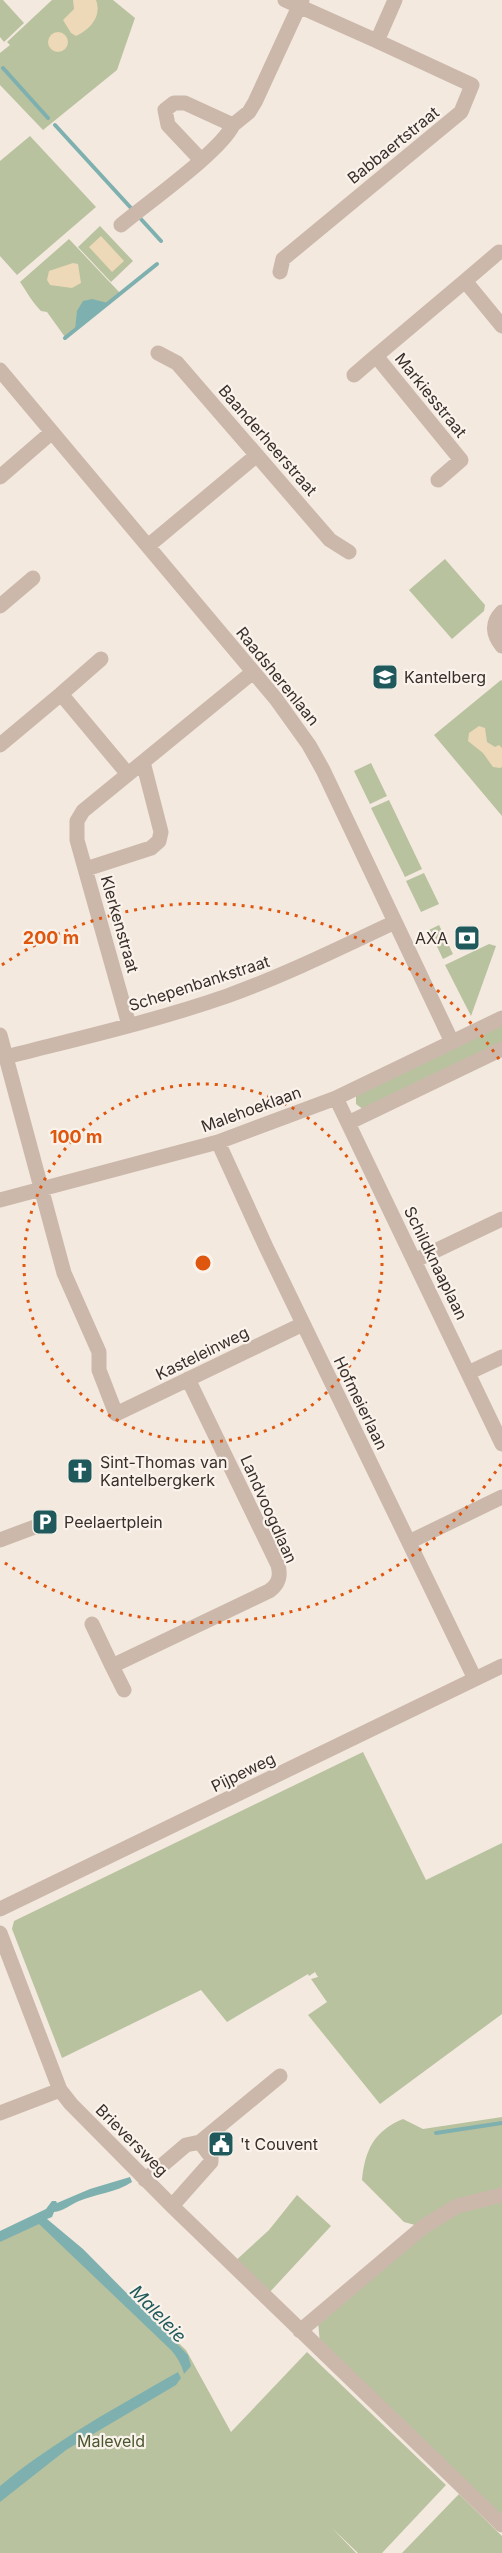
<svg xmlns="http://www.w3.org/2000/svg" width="502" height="2553" viewBox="0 0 502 2553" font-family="Inter,sans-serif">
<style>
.green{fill:#b8c29f}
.sand{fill:#edd8b7}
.water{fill:#7eb0b0}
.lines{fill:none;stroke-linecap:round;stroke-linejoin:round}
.stream{stroke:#7eb0b0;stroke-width:4}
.minor{stroke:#cbb8ab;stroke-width:15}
.ring{fill:none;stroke:#df570e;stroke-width:3;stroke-dasharray:3 6}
.labels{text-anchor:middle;stroke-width:4.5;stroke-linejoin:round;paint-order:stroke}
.street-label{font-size:16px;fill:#392e2a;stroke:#faf3ec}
.poi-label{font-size:16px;fill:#392e2a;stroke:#faf3ec;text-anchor:start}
.park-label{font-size:16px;fill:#4a572e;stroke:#faf3ec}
.water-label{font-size:18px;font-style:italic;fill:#1f595b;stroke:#faf3ec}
.centre{fill:#df570e;stroke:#faf3ec;stroke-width:3}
.ring-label{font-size:18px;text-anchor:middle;font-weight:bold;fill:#df570e;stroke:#faf3ec;stroke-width:4.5;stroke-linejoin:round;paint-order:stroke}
</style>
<rect width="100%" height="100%" fill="#f3e9df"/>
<path class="green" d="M0,0H3L24,23L4,42L0,37Z
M52,0H113L135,18L117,70L43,130L0,85V53L10,45L7,42Z
M30,136L96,207L17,275L0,256V161Z
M100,226L133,261L111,282L78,247Z
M69,239L120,293L65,337L47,312L41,311C32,302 27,292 20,282Z
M445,559L485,605L484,611L452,639L409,590Z
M501,680L502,681V816L434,735Z
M371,763L387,796L370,804L354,771Z
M389,800L422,869L405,877L371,808Z
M424,873L439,904L421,912L406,881Z
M439,925L453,954L443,959L429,930Z
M489,944L496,946L471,1016L445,965Z
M502,1024V1046L364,1110L356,1104V1096Z
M363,1752L426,1880L502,1843V2014L380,2104L308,2015L327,2002L311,1979L318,1977L315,1972L309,1976L308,1974L227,2022L201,1990L62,2058L12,1929L14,1921Z
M502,2117V2518L320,2344L318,2321L422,2227L404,2222L362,2180C365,2150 374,2131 403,2119L423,2129Z
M297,2195L331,2226L268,2294L233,2263L269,2230Z
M44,2217L186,2350L231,2432L307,2352L446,2485L382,2553H358L332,2528L356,2553H0V2237Z
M459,2494L502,2536V2553H402Z"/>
<path class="sand" d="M73,0H96C102,16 91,29 76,36L71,33L63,20L74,9Z
M48 42a10 10 0 1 1 20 0a10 10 0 1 1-20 0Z
M101,236L124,261L112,272L89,247Z
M73,263L78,264L81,283L72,288L50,285L47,280L49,271Z
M479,726L485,728L487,742L495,747L499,745L502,748V767L500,768L493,767L483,753L468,741L469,733Z"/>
<path class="water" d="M92,299L108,303L75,330L77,311L83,301Z
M130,2177L132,2182C115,2193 95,2194 79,2201C70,2205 63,2211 54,2212L52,2217L47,2219L83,2249L188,2355L191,2366L184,2374C182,2366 178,2358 171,2350L39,2224L0,2242V2231L46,2209L52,2201H56L57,2203L90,2189Z
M178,2372L181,2378L176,2385L66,2450L0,2502V2486C54,2441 117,2407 178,2372Z"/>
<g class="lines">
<path class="stream" d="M3,68L48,118
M55,125L131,208
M140,218L161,241
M65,338L157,264
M436,2133L502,2123"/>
<path class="minor" d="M285,0L377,41L395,0
M233,125L249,112L255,102L302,0
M121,225C147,203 220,152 233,125L185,103H174L165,110L168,125L201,160
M499,252L465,281L502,326
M280,272L283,259L461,112L472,85L377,41
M158,353L177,363L330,540L349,552
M376,356L465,281
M0,370L276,699L309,745L323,770L452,1042
M354,375L376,356L461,460L438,480
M0,477L52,432
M148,546L257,455
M0,606L33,578
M502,612C491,623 493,635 502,646
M61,694L101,659
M0,745L61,694L127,773
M86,869L151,848L159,841L161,832L143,762
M129,1025L77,840V821L83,811L253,672
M0,1035L64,1273L99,1352V1370L116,1414L303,1324
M6,1057C80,1038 155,1021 227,996C285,975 340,948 395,922
M336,1098L502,1444
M348,1123L502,1049
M218,1142L266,1247L475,1679
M0,1200L218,1142L336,1098L502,1018
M416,1260L502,1219
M468,1373L502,1357
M0,1540L48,1522
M409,1542L502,1497
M92,1624L112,1666L269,1591C279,1584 281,1576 278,1565L188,1379
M112,1666L124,1690
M0,1909L502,1666
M0,1933L60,2090L71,2104L172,2206L502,2525
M0,2113L60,2090
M200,2142L280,2076
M145,2180L186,2145L200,2142L211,2157V2162L172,2206
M300,2331L423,2227L457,2206L502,2195"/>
</g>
<g class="ring">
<circle cx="203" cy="1263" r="179"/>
<path d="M501 1464A359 359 0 0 1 2 1561M2 965A359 359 0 0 1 501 1062"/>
</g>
<defs>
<g id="school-square" transform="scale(1.35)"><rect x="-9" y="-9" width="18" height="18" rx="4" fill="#1f595b" stroke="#faf3ec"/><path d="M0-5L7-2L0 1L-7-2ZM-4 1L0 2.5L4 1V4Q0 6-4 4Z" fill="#fff"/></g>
<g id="bank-square" transform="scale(1.35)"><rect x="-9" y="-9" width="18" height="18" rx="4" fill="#1f595b" stroke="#faf3ec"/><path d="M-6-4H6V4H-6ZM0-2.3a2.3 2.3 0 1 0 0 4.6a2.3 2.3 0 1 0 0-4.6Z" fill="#fff"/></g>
<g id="church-square" transform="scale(1.35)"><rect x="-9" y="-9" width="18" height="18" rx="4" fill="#1f595b" stroke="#faf3ec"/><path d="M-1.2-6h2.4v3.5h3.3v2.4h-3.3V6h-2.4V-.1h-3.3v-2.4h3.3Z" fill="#fff"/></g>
<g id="parking-square" transform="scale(1.35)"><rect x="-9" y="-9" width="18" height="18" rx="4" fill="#1f595b" stroke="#faf3ec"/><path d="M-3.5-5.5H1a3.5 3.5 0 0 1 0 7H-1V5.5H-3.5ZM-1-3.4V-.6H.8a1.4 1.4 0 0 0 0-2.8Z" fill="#fff"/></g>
<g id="civic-square" transform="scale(1.35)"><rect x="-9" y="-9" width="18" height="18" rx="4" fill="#1f595b" stroke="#faf3ec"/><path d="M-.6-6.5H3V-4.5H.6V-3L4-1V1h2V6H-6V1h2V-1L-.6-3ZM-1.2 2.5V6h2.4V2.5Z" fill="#fff"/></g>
</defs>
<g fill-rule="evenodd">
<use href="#school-square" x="385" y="677"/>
<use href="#bank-square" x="467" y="938"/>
<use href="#church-square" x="80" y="1471"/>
<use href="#parking-square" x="45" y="1522"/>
<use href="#civic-square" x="221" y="2144"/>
</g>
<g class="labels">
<g class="street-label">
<text transform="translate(393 145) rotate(-39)" y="6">Babbaertstraat</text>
<text transform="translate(431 395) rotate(51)" y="6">Markiesstraat</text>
<text transform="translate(268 440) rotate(49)" y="6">Baanderheerstraat</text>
<text transform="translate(278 676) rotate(51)" y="6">Raadsherenlaan</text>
<text transform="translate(120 924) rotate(74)" y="6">Klerkenstraat</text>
<text transform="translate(199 983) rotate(-18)" y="6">Schepenbankstraat</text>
<text transform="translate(251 1109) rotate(-20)" y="6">Malehoeklaan</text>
<text transform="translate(436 1263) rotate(64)" y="6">Schildknaaplaan</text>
<text transform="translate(202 1353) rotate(-26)" y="6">Kasteleinweg</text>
<text transform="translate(361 1403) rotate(64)" y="6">Hofmeierlaan</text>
<text transform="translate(269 1509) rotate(66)" y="6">Landvoogdlaan</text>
<text transform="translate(243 1772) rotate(-26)" y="6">Pijpeweg</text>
<text transform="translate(132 2140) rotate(45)" y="6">Brieversweg</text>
</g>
<g class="poi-label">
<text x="404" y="683">Kantelberg</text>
<text x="448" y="944" text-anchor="end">AXA</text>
<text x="100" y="1468">Sint-Thomas van<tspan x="100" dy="18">Kantelbergkerk</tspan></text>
<text x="64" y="1528">Peelaertplein</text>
<text x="240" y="2150">'t Couvent</text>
</g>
<g class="park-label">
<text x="111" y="2447">Maleveld</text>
</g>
<g class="water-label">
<text transform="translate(158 2314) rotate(46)" y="6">Maleleie</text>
</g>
</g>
<circle cx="203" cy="1263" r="9" class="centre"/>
<g class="ring-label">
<text x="51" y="944">200 m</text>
<text x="76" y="1143">100 m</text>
</g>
</svg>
